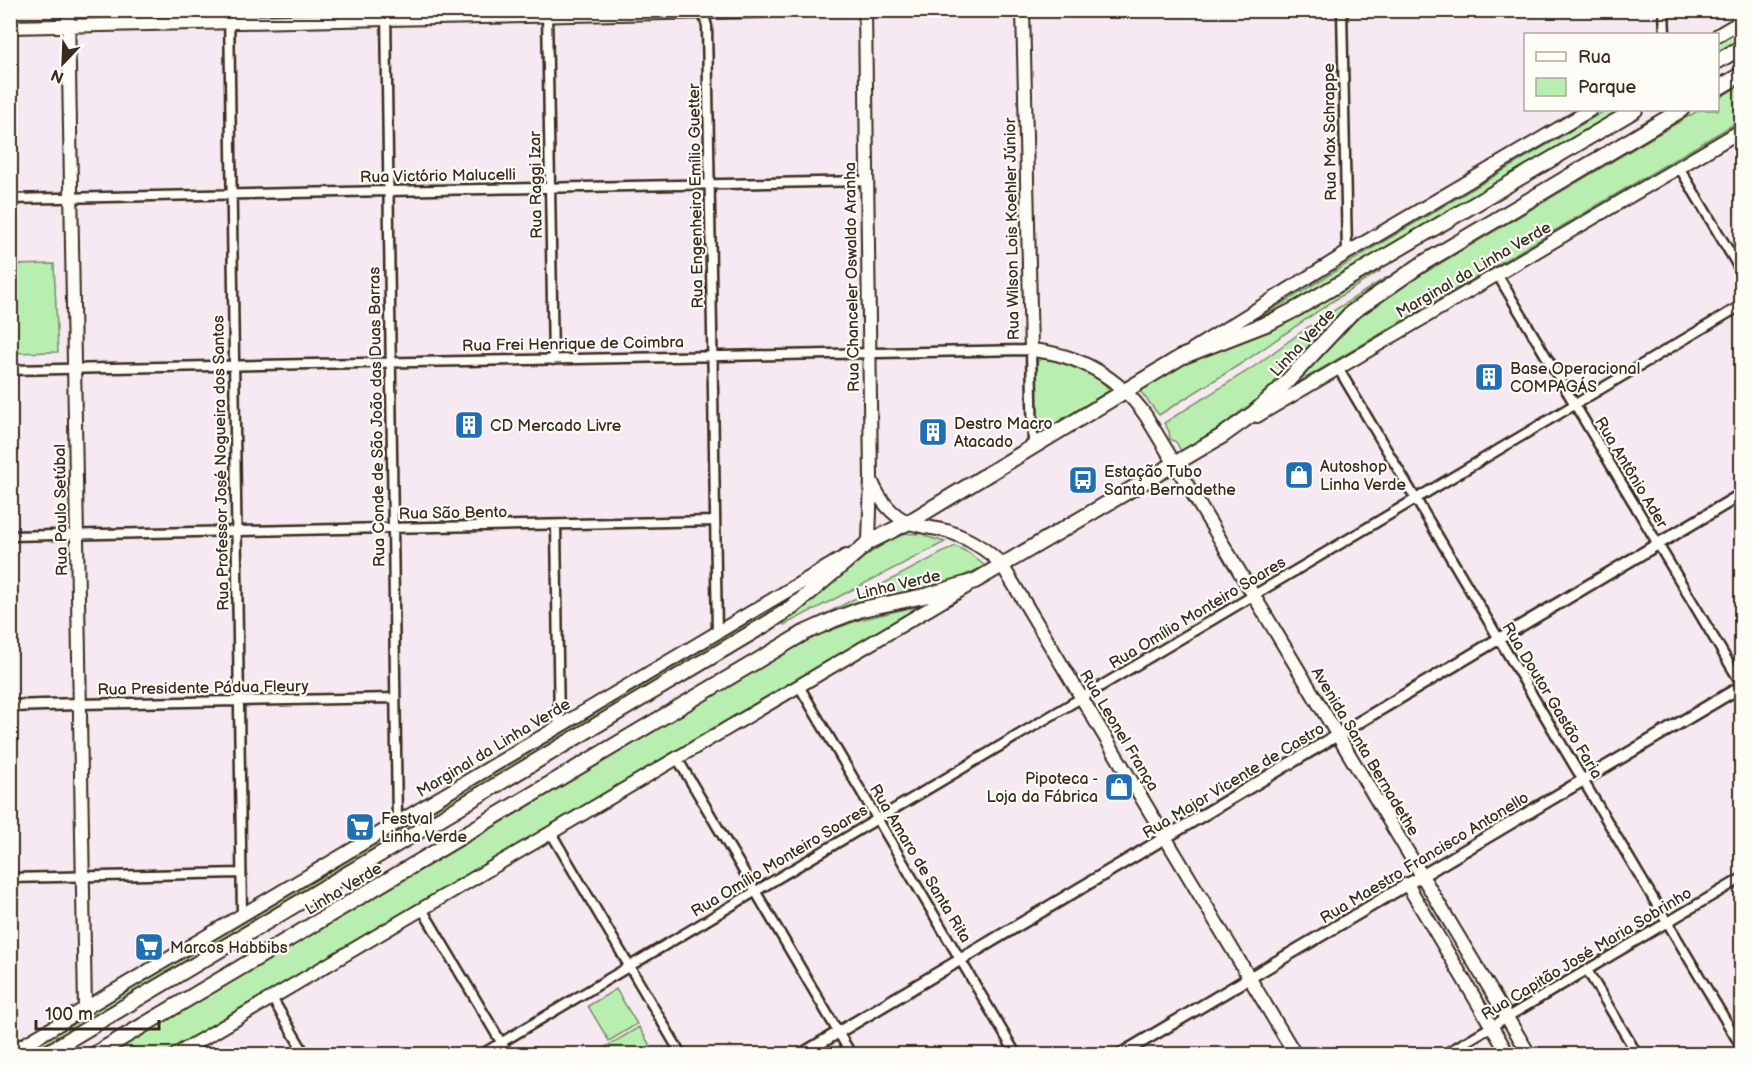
<svg xmlns="http://www.w3.org/2000/svg" width="1752" height="1065" viewBox="0 0 1752 1065" font-family="'Balsamiq Sans',sans-serif">
<style>
.green{fill:#b8efb1;stroke:#7a8c68;stroke-width:1.5}
.lines{fill:none;stroke-linecap:round;stroke-linejoin:round}
.minor-casing{stroke:#3b2a1e;stroke-width:13}
.tertiary-casing{stroke:#3b2a1e;stroke-width:15}
.secondary-casing{stroke:#3b2a1e;stroke-width:16}
.trunk-casing{stroke:#3b2a1e;stroke-width:18}
.minor{stroke:#fdfcf7;stroke-width:8}
.tertiary{stroke:#fdfcf7;stroke-width:10}
.secondary{stroke:#fdfcf7;stroke-width:12}
.trunk{stroke:#fdfcf7;stroke-width:14}
.labels{text-anchor:middle;stroke-width:4.5;stroke-linejoin:round;paint-order:stroke}
.street-label{font-size:16px;fill:#3b2a1e;stroke:#fdfcf7}
.poi-label{font-size:16px;fill:#3b2a1e;stroke:#fdfcf7;text-anchor:start}
</style>
<rect width="100%" height="100%" fill="#f6e9f1"/>
<filter id="ink" filterUnits="userSpaceOnUse"><feTurbulence type="fractalNoise" baseFrequency=".0167" numOctaves="2"/><feDisplacementMap in="SourceGraphic" scale="12" xChannelSelector="R" yChannelSelector="G"/><feConvolveMatrix kernelMatrix="1 2 1 2 8 2 1 2 1" color-interpolation-filters="sRGB"/></filter>
<g filter="url(#ink)">
<path class="green" d="M1741,29V39L1718,53V43Z
M1741,84V120L1289,388L1333,339L1387,295L1699,110H1718V99Z
M1606,110H1622L1297,302L1251,323L1376,246Z
M54,264L58,352L11,353V265Z
M1379,269L1380,271L1333,301L1242,363L1159,415L1140,391L1181,366L1212,351L1275,328L1299,316Z
M1385,278L1386,280L1329,326L1281,377L1255,401L1213,432L1181,451L1176,442L1170,439L1169,431L1164,423L1252,368L1308,327Z
M1041,359C1055,358 1106,378 1109,391L1042,432L1039,431L1037,426L1036,367L1037,362Z
M902,533L918,534L923,533L928,537L945,542L784,625L783,623L868,554Z
M955,546L969,553L985,566L950,582L790,635L789,633Z
M820,577L790,602L768,616L31,1054H16Z
M927,604L795,681L172,1054H107L793,648L816,636L859,620Z
M616,989L637,1024L609,1041L588,1006Z
M639,1027L655,1054H594Z"/>
<g class="lines">
<g class="minor-casing">
<path id="minor" d="M229,10L242,915
M386,10L397,823
M702,10L707,26L717,633
M1342,10L1347,253
M1664,10L1665,34
M547,11L553,360
M1679,167L1742,273
M10,199L867,181
M1497,274L1742,685
M1338,368L1742,1048
M10,370L1031,350L1033,447
M556,525L559,727
M10,536L715,521
M799,686L1016,1054
M79,704L395,698
M677,758L851,1054
M551,833L681,1054
M10,878L241,873
M422,909L508,1054
M1587,970L1637,1054
M272,998L305,1054
M482,1054L1742,305
M1445,1054L1742,878"/>
</g>
<g class="tertiary-casing">
<path id="tertiary" d="M10,706L79,704
M802,1054L1742,494
M1121,1054L1742,686"/>
</g>
<g class="secondary-casing">
<path id="secondary" d="M68,10L85,1009
M1023,10L1031,350C1078,354 1119,377 1146,416L1529,1054
M10,27L805,10
M1718,35L1742,21
M1193,349L1347,253L1590,110
M1257,416L1742,130
M872,482C879,499 892,516 910,523C921,527 935,528 947,531C968,538 987,549 1002,565L1295,1054
M864,546L869,542L871,478L865,10
M1407,884L1508,1054
M10,1053L846,556
M177,1054L966,587"/>
</g>
<g class="trunk-casing">
<path id="trunk" d="M1718,61L1742,47
M1718,88L1742,74
M45,1054L768,623L794,606L869,542L909,522L1181,357L1271,322L1298,308L1635,110
M95,1054L804,633L833,620L862,609L929,595L975,581L1222,436L1254,413L1278,391L1351,313L1425,262L1681,110"/>
</g>
<use href="#minor" class="minor"/>
<use href="#tertiary" class="tertiary"/>
<use href="#secondary" class="secondary"/>
<use href="#trunk" class="trunk"/>
</g>
</g>
<defs>
<g id="building-square" transform="scale(1.5)"><rect x="-9" y="-9" width="18" height="18" rx="4" fill="#1f6fb2" stroke="#fdfcf7"/><path d="M-4-6H4V6H1V3H-1V6H-4ZM-2.5-4.3h1.7v1.8h-1.7ZM.8-4.3h1.7v1.8H.8ZM-2.5-1h1.7V.8h-1.7ZM.8-1h1.7V.8H.8Z" fill="#fff"/></g>
<g id="shop-square" transform="scale(1.5)"><rect x="-9" y="-9" width="18" height="18" rx="4" fill="#1f6fb2" stroke="#fdfcf7"/><path d="M-5-2.5h2.3a2.7 3.5 0 0 1 5.4 0H5L5.5 6h-11ZM-1.5-2.5h3a1.5 2.3 0 0 0-3 0Z" fill="#fff"/></g>
<g id="bus-square" transform="scale(1.5)"><rect x="-9" y="-9" width="18" height="18" rx="4" fill="#1f6fb2" stroke="#fdfcf7"/><path d="M-5-6H5V4H4V6H2V4H-2V6H-4V4H-5ZM-3.5-4V0h7V-4ZM-3.5 1.2v1.5H-2V1.2ZM2 1.2v1.5H3.5V1.2Z" fill="#fff"/></g>
<g id="supermarket-square" transform="scale(1.5)"><rect x="-9" y="-9" width="18" height="18" rx="4" fill="#1f6fb2" stroke="#fdfcf7"/><path d="M-6-5.5h2.5l.6 2H6L4.5 2H-2.5L-4.4-4H-6ZM-1.5 3.2a1.3 1.3 0 1 0 .1 0ZM3 3.2a1.3 1.3 0 1 0 .1 0Z" fill="#fff"/></g>
</defs>
<g fill-rule="evenodd">
<use href="#building-square" x="1489" y="377"/>
<use href="#building-square" x="469" y="425"/>
<use href="#building-square" x="933" y="432"/>
<use href="#shop-square" x="1299" y="475"/>
<use href="#bus-square" x="1083" y="480"/>
<use href="#shop-square" x="1119" y="787"/>
<use href="#supermarket-square" x="360" y="827"/>
<use href="#supermarket-square" x="149" y="947"/>
</g>
<g class="labels">
<g class="street-label">
<text transform="translate(1329 132) rotate(-91)" y="6">Rua Max Schrappe</text>
<text transform="translate(438 175) rotate(-1)" y="6">Rua Victório Malucelli</text>
<text transform="translate(535 185) rotate(-91)" y="6">Rua Raggi Izar</text>
<text transform="translate(695 196) rotate(-91)" y="6">Rua Engenheiro Emílio Guetter</text>
<text transform="translate(1011 229) rotate(-91)" y="6">Rua Wilson Lois Koehler Júnior</text>
<text transform="translate(1473 269) rotate(-30)" y="6">Marginal da Linha Verde</text>
<text transform="translate(851 277) rotate(-91)" y="6">Rua Chanceler Oswaldo Aranha</text>
<text transform="translate(1302 342) rotate(-47)" y="6">Linha Verde</text>
<text transform="translate(573 343) rotate(-1)" y="6">Rua Frei Henrique de Coimbra</text>
<text transform="translate(376 417) rotate(-91)" y="6">Rua Conde de São João das Duas Barras</text>
<text transform="translate(220 463) rotate(-91)" y="6">Rua Professor José Nogueira dos Santos</text>
<text transform="translate(1632 472) rotate(59)" y="6">Rua Antônio Ader</text>
<text transform="translate(60 510) rotate(-91)" y="6">Rua Paulo Setúbal</text>
<text transform="translate(453 512) rotate(-1)" y="6">Rua São Bento</text>
<text transform="translate(898 584) rotate(-13)" y="6">Linha Verde</text>
<text transform="translate(1197 612) rotate(-31)" y="6">Rua Omílio Monteiro Soares</text>
<text transform="translate(203 687) rotate(-1)" y="6">Rua Presidente Pádua Fleury</text>
<text transform="translate(1553 700) rotate(59)" y="6">Rua Doutor Gastão Faria</text>
<text transform="translate(1120 730) rotate(59)" y="6">Rua Leonel França</text>
<text transform="translate(493 747) rotate(-31)" y="6">Marginal da Linha Verde</text>
<text transform="translate(1366 751) rotate(59)" y="6">Avenida Santa Bernadethe</text>
<text transform="translate(1233 780) rotate(-31)" y="6">Rua Major Vicente de Castro</text>
<text transform="translate(1424 857) rotate(-31)" y="6">Rua Maestro Francisco Antonello</text>
<text transform="translate(779 860) rotate(-31)" y="6">Rua Omílio Monteiro Soares</text>
<text transform="translate(921 863) rotate(59)" y="6">Rua Amaro de Santa Rita</text>
<text transform="translate(343 888) rotate(-31)" y="6">Linha Verde</text>
<text transform="translate(1586 953) rotate(-31)" y="6">Rua Capitão José Maria Sobrinho</text>
</g>
<g class="poi-label">
<text x="1510" y="374">Base Operacional<tspan x="1510" dy="18">COMPAGÁS</tspan></text>
<text x="954" y="429">Destro Macro<tspan x="954" dy="18">Atacado</tspan></text>
<text x="490" y="431">CD Mercado Livre</text>
<text x="1320" y="472">Autoshop<tspan x="1320" dy="18">Linha Verde</tspan></text>
<text x="1104" y="477">Estação Tubo<tspan x="1104" dy="18">Santa Bernadethe</tspan></text>
<text x="1098" y="784" text-anchor="end">Pipoteca -<tspan x="1098" dy="18">Loja da Fábrica</tspan></text>
<text x="381" y="824">Festval<tspan x="381" dy="18">Linha Verde</tspan></text>
<text x="170" y="953">Marcos Habbibs</text>
</g>
</g>
<rect width="1752" height="1065" fill="none" stroke="#fdfcf7" stroke-width="36"/>
<rect x="18" y="18" width="1716" height="1029" fill="none" stroke="#3b2a1e" stroke-width="2" filter="url(#ink)"/>
<rect x="1524" y="33" width="195" height="78" fill="#fdfcf7" stroke="#afa8a0" stroke-width="1.5"/>
<rect x="1536" y="52" width="30" height="9" fill="#fdfcf7" stroke="#afa8a0" stroke-width="1.5"/>
<text x="1578" y="63" font-size="18" fill="#3b2a1e">Rua</text>
<rect x="1536" y="78" width="30" height="18" fill="#b8efb1" stroke="#afa8a0" stroke-width="1.5"/>
<text x="1578" y="93" font-size="18" fill="#3b2a1e">Parque</text>
<g transform="translate(63 63) rotate(203)" stroke="#fdfcf7" stroke-width="4.5" paint-order="stroke">
<path d="M0-4.5L10 22L0 15L-10 22Z" fill="#3b2a1e"/>
<text y="-9" font-size="16" font-weight="bold" text-anchor="middle" fill="#3b2a1e">N</text>
</g>
<path d="M36 1020v9h123v-9" fill="none" stroke="#3b2a1e" stroke-width="3"/>
<text x="45" y="1020" font-size="18" fill="#3b2a1e" stroke="#fdfcf7" stroke-width="4.5" paint-order="stroke">100 m</text>
</svg>
